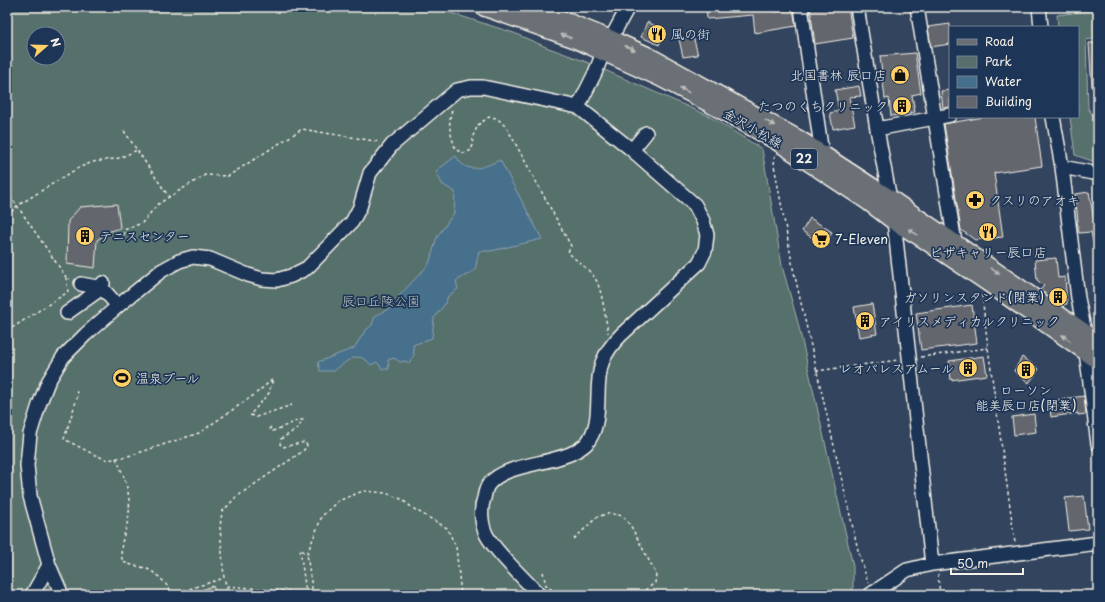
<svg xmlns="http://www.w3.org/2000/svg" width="1105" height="602" viewBox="0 0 1105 602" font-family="'Playpen Sans','Klee One',sans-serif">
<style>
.green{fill:#566f6c;stroke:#a5b0aa;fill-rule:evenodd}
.water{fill:#466f8d;stroke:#8ca3b1}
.building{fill:#63666d;stroke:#f4f1e8}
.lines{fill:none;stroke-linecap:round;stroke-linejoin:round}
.minor-casing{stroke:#f4f1e8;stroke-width:16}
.major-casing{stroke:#f4f1e8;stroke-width:20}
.path{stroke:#f4f1e8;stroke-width:1.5;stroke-dasharray:3 3;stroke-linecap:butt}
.minor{stroke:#1d3557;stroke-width:13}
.major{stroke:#6b6f75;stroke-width:17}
.oneway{fill:#bdbdba}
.labels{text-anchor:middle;stroke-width:3.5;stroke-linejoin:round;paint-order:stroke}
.shield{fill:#1d3557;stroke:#b4b9bc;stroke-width:1}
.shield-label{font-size:12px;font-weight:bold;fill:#f4f1e8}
.poi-label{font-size:13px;fill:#f4f1e8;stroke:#1d3557;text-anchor:start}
.street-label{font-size:13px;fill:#f4f1e8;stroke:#1d3557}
.park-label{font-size:13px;fill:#bdc4bd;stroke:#1d3557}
</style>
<rect width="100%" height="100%" fill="#32445e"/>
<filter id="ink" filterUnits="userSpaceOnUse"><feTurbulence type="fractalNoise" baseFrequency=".025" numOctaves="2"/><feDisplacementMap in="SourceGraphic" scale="8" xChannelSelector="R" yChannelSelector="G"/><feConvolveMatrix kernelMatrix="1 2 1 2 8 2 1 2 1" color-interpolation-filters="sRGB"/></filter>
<g filter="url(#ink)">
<path class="green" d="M7,7H432L514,33L546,47L584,61L707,115L762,149L782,266L798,323L853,566V595H7ZM34,34H58V58H34Z
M1088,7H1098V38L1086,40L1088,108L1098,123V163L1075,155L1070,117H1078V27H1058L1057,15L1089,11Z"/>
<path class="water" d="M456,156C466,176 484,167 500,160L542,239L491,251H479L475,270L456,281L458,289L448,296L445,304L434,318L432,338L413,345L414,355L409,363L405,361L400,362L394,358L388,360L389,369H382L377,362L371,365C358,349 347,361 334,371H320L318,362L354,348L365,331L372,325L375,316L394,306L398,297L429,264L437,237L454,213L455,192L442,184L436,171Z"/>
<path class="building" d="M706,7H774L775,12L793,9L796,26L755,33L753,15L707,19Z
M810,7H848L853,38L815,44Z
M647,22L665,30L659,45L641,37Z
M950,24V44L931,47L928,27Z
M693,36L698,55L683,57L679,39Z
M1089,43H1098V88H1092Z
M915,53L921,93L912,95L915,112L891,116L889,98L885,99L880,56Z
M859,86L861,96L849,97L855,125L833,129L830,113L839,111L835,90Z
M950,90V107L943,108L941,91Z
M984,117H1035L1042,166L994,173L1003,237L975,240L961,230L944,124Z
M1089,192L1094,220L1098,219V247H1094L1091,232L1079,233L1077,221H1078L1075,194Z
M117,204L120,228L108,232L97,240L95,268L67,264L68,221L80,207Z
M810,218L832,232L825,246L802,231Z
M1056,258L1058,278L1065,277L1067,304L1061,305L1040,290L1044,286L1037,280L1035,260Z
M872,304L877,334L859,337L854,307Z
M972,305L977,343L921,350L916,313Z
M984,356L987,375L951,380L949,361Z
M1022,357L1039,369L1029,383L1014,371Z
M1084,396L1086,414L1078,415V413L1051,417L1049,401Z
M1034,414L1036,432L1014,435L1012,417Z
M1084,496L1088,529L1069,531L1065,498Z
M213,586L216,595H191V594Z"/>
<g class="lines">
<g class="minor-casing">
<path id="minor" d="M801,7L822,154
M857,7L877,129L894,221L932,564
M917,7L955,243
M1039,7L1041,27
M578,107L595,73L603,53L628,7
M1053,117L1062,167L1078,298L1085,333L1086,352L1098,444
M877,129L950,115
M632,150L646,133
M1062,167L1098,174
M81,284L102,288L103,283
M67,313L102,288L118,306
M32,595L49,565
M62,595L49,565L30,496L27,465L30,434L39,405L48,382L63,357L86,334L118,306L161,271L179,261L193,257L210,259L248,275L262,279L277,280L291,276L307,268L352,222L360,207L370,173L392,145L457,90L471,87H483L578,107L632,150L695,205L703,221L707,235L705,251L699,263L621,335C613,343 606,352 602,363C593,389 605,422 586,444C583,447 579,449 576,451C552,465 506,463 489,484C486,487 485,493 484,498C480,509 481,525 487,536C498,555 524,578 539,595
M870,595L907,570L932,564L1098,543"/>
</g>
<g class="major-casing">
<path id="major" d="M484,7L575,39L659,77L709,103L775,140L869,202L894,221L922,238L990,284L1098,360
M530,7L610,39L648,56L800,140L889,198L1098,342"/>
</g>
<path class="path" d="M452,110C447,125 451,136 456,150L464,153L472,150L473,136L478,125L489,117L497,118L507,128L571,246L568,252C577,262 588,268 595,278C602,289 606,320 608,333
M124,131L169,197L205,175L228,176L302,129L380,142
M775,155L774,165L793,268L858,550L868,583
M7,191L66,277L70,279
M7,216L17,206L78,168L93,162L120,158L137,150
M124,235V230L142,223L157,205L169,197
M982,295L988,348L1015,543
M7,331L68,292L66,277
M921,357L988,348
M816,371L898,360
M76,391L78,395L64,439L95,455L108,460L132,455L199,433L254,395L273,379L269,393L250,415L256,417L292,405
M116,458C124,476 131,493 129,513C128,529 117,545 123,562C130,565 137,566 145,568C157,573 166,583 173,594L224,578
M574,539L597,517L609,513L623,516L632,528L656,574L655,583L638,595
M543,572L546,585L558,595
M938,574L940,595
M227,586L306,593L300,549L307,554
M229,595L224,578L220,527L222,512L236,497L303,451L307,446L305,442L283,447L280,444L281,439L298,428L303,420H299L273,431L270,430L271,425
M313,595L307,554L322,516L338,501L363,491L386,493L401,499L414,509L447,528L456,547L461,595"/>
<use href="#minor" class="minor"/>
<use href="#major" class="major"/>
</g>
<defs><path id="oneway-solid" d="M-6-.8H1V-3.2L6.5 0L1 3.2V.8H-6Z"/></defs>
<g class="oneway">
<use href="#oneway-solid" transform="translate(566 36) rotate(-160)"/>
<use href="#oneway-solid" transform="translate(630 48) rotate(24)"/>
<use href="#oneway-solid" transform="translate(684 90) rotate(-152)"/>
<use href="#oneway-solid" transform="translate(770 123) rotate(29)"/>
<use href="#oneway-solid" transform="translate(913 232) rotate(-148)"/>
<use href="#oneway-solid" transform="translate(995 271) rotate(34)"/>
<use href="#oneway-solid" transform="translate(1066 338) rotate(-145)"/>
</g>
</g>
<defs>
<g id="restaurant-disc" transform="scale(1)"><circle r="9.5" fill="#ffd166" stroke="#1d3557"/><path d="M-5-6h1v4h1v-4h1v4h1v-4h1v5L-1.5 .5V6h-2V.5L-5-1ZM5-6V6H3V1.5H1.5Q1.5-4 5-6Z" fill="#111"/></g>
<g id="shop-disc" transform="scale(1)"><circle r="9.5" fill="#ffd166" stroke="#1d3557"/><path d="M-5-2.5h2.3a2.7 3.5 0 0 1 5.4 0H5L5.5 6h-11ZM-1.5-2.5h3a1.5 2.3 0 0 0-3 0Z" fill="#111"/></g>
<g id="building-disc" transform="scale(1)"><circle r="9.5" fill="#ffd166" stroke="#1d3557"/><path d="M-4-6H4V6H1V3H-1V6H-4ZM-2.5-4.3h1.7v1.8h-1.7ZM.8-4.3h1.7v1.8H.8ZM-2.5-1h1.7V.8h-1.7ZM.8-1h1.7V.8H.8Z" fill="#111"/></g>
<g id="pharmacy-disc" transform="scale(1)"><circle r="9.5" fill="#ffd166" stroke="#1d3557"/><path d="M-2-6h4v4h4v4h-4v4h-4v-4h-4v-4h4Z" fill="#111"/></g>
<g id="supermarket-disc" transform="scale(1)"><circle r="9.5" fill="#ffd166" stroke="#1d3557"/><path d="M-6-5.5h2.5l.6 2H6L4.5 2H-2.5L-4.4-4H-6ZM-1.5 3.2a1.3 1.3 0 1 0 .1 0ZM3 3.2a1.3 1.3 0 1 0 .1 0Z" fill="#111"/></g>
<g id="stadium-disc" transform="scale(1)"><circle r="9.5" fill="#ffd166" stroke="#1d3557"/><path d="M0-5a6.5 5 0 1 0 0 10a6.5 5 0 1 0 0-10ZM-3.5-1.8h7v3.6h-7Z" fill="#111"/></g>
</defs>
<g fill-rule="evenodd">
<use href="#restaurant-disc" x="657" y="34"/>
<use href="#shop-disc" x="900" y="75"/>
<use href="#building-disc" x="902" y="106"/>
<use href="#pharmacy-disc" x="975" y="200"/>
<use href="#restaurant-disc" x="988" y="232"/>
<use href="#building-disc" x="85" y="236"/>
<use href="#supermarket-disc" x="821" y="239"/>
<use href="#building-disc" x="1058" y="297"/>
<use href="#building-disc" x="865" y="321"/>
<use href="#building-disc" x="968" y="368"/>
<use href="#building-disc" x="1026" y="370"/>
<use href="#stadium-disc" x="122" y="378"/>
</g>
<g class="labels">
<rect class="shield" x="791" y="149" width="26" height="20" rx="3"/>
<g class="shield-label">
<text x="804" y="163">22</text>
</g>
<g class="poi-label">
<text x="671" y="39">風の街</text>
<text x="886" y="80" text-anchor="end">北国書林 辰口店</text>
<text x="888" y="111" text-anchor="end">たつのくちクリニック</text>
<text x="989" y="205">クスリのアオキ</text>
<text x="99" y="241">テニスセンター</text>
<text x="835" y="244">7-Eleven</text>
<text x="988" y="257" text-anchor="middle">ピザキャリー辰口店</text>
<text x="1044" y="302" text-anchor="end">ガソリンスタンド(閉業)</text>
<text x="879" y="326">アイリスメディカルクリニック</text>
<text x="954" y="373" text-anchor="end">レオパレスアムール</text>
<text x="136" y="383">温泉プール</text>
<text x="1026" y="395" text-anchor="middle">ローソン<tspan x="1026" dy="15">能美辰口店(閉業)</tspan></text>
</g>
<g class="street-label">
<text transform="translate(753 128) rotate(30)" y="5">金沢小松線</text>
</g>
<g class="park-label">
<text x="381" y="306">辰口丘陵公園</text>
</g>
</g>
<rect width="1105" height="602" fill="none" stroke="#1d3557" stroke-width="24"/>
<rect x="12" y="12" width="1081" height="578" fill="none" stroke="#f4f1e8" stroke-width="1.5" filter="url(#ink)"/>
<rect x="949" y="26" width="130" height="92" fill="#1d3557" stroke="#738091"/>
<rect x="957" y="39" width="20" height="6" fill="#6b6f75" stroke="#738091"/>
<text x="985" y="46" font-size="12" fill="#f4f1e8">Road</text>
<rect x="957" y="56" width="20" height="12" fill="#566f6c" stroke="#738091"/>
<text x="985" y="66" font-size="12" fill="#f4f1e8">Park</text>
<rect x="957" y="76" width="20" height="12" fill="#466f8d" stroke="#738091"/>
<text x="985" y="86" font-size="12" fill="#f4f1e8">Water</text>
<rect x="957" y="96" width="20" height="12" fill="#63666d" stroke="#738091"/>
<text x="985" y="106" font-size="12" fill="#f4f1e8">Building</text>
<g transform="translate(46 46) rotate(70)"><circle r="19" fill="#1d3557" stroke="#738091"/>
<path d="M0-3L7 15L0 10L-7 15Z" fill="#ffd166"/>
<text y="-6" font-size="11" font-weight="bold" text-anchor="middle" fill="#f4f1e8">N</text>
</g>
<path d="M951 568v6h72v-6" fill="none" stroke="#f4f1e8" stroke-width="2"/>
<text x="957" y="568" font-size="12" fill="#f4f1e8" stroke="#1d3557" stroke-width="3" paint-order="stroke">50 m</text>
</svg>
